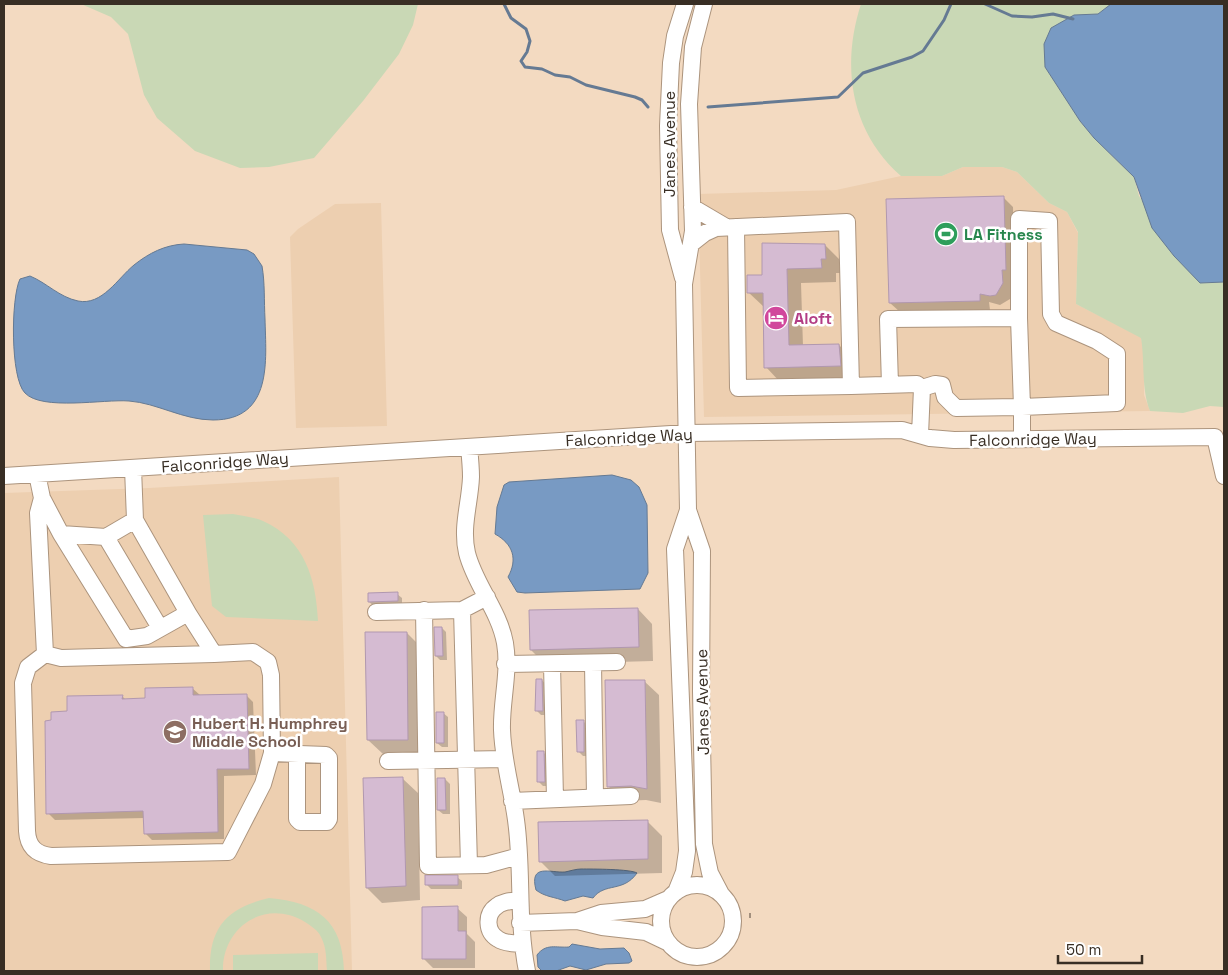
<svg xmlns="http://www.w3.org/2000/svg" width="1228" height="975" viewBox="0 0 1228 975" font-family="'Space Grotesk',sans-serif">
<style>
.built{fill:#edcfb0}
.green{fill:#c9d8b5}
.water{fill:#789ac3;stroke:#657a93}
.shadow{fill:#0003}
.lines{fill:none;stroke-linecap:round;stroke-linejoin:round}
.stream{stroke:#657a93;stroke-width:3}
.building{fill:#d5bbd2;stroke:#b198af}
.minor-casing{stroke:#ac947d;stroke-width:18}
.path{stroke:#a28f7d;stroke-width:2;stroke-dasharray:5 2.5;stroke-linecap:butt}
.minor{stroke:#fff;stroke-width:16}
.labels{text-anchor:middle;stroke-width:5;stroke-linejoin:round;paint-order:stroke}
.street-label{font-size:16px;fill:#382e24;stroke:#fff}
.leisure-label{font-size:16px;font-weight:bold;fill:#27864d;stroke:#fff;text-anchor:start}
.hotel-label{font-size:16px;font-weight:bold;fill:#b23c85;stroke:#fff;text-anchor:start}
.education-label{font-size:16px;font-weight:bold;fill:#785e54;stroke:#fff;text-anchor:start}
</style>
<rect width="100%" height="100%" fill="#f3dac1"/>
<path class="built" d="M963,167H1002L1017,172L1049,203L1067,212L1078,233L1076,304L1141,337L1144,354V395L1150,411L704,417L698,194L836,190L901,176H942Z
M381,203L387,426L296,428L290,237L298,229L335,204Z
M339,477L352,971H4V493L149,488Z"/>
<path class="green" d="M81,4H418L413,25L399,54L363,101L314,158L269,167L240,168L195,151L157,118L144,95L128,34L111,17Z
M861,4H1111L1098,14L1074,15L1045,67L1080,121L1094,138L1134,177L1139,196L1200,283L1224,282V407L1210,406L1183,413L1150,411C1141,388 1145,362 1141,338L1076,304L1078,232L1067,212L1049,203L1017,172L1002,167H963L942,176H901C850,131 841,66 861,4Z
M233,514C242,516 254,517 263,521C305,540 316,579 318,621L226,617L212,606L203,515Z
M269,898C317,902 343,921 344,971H327C326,960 327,948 321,937C318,930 311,926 305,922C265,898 222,927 223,971H210C209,927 227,908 269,898Z
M318,953V971H233V955Z"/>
<path class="water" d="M1111,4H1224V282L1200,283L1174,256L1152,228L1134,177L1094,138L1080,121L1045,67L1044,44L1051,28L1074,15L1098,14Z
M184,244L247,250L254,254L262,266C265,283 264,301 265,319C266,360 273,420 213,420C183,420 157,403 129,401C104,399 42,411 25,393C10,378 11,297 20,279L30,276C47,283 59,297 78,301C102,306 118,278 134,265C149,253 165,245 184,244Z
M612,475L631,480L639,487L647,505L648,573L640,589L525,593L517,592L508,577C518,559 513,544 495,534L497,507L504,485L509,482Z
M581,869C593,869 630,869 637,873C623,893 605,882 593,898L583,896L565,901C555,897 545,897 536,890C529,863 550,873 565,872C570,871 576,869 581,869Z
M572,944L600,949L624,948L629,953L632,961L629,963L606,964L586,970L570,966L556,971H542L538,967L537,955C546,943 556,948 569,947Z"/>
<path class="shadow" d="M1003,197L1013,207L1015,279H1011L1012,294L1010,299L1000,305L989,302L990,310L900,312L890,303Z
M825,245L839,259L840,273H836V282L801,283L803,346L839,345L853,359L854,380L780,382L766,367L764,307L748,292L764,276Z
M397,594L402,598V606H374L369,602Z
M638,609L652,624L653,661L545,664L531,650Z
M442,628L446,632L447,660H440L436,656Z
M407,633L421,647L422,754H383L368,740Z
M542,680L546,685L547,715H541L537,711Z
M644,681L659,695L661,803L646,800L623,801L608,786Z
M192,688L200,695H246L253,702L256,775L224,776V839L152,840L145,833V818L55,820L48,813L52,722L68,712L122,696L126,700L147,699Z
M443,713L448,717V747H442L437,743Z
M583,721L588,726V756H583L579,752Z
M543,752L548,757L549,786H543L538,781Z
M403,779L418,793L420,900L382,903L367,888L365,780Z
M445,779L450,784V814H443L438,810Z
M647,821L662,836V873L555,876L540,861Z
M457,877L462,881V889H431L427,885Z
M457,908L467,917V934L475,942V968H433L423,958Z"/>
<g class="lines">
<path class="stream" d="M504,4L511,18L526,29L530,41L527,52L521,61L525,67L542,69L555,75L570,77L586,85L635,97L642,100L648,107
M985,4L1012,16L1032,17L1053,14L1073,19
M708,107L838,97L863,73L912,57L923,51L944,20L951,4"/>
</g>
<path class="building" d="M1004,196L1006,270H1002L1003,283L996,295L990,296L980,294V301L889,303L886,199Z
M762,243L825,244L826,259H821L822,268L787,269L789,345L839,344L841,366L764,368L763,293H747V275H762Z
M398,592V601L368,602V593Z
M638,608L639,647L530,650L529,610Z
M434,627H442L443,656H435Z
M365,632H407L408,740H367Z
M536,679H542L543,711H535Z
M605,680H645L647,789L631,786L607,787Z
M193,687V695L247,694L249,769H217L218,832L144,834L143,811L46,814L45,721L51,720V712L67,711V696L123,695L122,699L145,698V688Z
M436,712H444V743H436Z
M576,720H584V752H577Z
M537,751H544L545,782H537Z
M403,777L406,886L366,888L363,778Z
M437,778H445L446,810H437Z
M648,820V859L539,862L538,822Z
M425,875H458V885H425Z
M458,906V931H466V959H422V907Z"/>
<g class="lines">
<g class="minor-casing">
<path id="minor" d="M704,4L693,47L689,104L693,231L684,284L688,510L702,551L701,691L704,844L710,873L721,894
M692,207L726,227
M736,227L738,388L851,386
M691,244L705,233L716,228L847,222L851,386L917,384L922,388L920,435
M683,278L670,230L668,126L671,63L675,36L685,4
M890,385L888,319L1019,318V219L1049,221L1051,314L1056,323L1097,341L1117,354V403L1022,407L1019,318
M922,388L935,384L942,385L945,397L956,408L1022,407V439
M469,447C470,457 471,467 471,477C470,503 461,527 467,553C475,585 499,610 505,643C510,672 501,702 502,730C503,761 512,790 516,820C523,870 517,921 527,971
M133,468L135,520L188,613L214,654L253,652L268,662L271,675L272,753L326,755L329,758V819L327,822H300L297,819V754
M37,474L42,498L61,534L126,639L147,636L188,613
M4,476L687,433L902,430L930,438L954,440L1215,437L1224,476
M42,498L38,513L45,654
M61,534L106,537L135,520
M106,537L160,628
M424,610L428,866L486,865L519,856
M462,610L469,865
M376,612L462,610L487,597
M214,654L61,658L45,654L28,667L23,683L27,831C28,847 36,854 51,856L228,852L263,784L272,753
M593,663L595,797
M505,664L617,662
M552,664L555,799
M388,761L505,759
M512,801L631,796
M661 921a36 36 0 1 1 72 0a36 36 0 1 1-72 0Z
M676,892L684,872L687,851L675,549L688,510
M520,900C512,901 503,901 497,906C485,914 486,932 498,939C505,944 514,943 521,944
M577,921L602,927L646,932L667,942
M520,923L577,921L601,913L645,909L668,899"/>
</g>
<path class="path" d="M750,913V920"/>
<use href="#minor" class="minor"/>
</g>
<defs>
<g id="stadium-disc" transform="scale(1.25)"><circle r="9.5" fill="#2e9e5b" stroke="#fff"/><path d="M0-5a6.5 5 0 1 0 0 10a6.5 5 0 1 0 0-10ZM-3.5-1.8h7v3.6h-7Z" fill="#fff"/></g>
<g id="hotel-disc" transform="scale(1.25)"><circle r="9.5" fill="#d1479c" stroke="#fff"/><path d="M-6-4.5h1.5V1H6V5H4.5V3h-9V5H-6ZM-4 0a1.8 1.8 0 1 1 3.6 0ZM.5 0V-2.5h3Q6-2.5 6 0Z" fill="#fff"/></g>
<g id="school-disc" transform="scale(1.25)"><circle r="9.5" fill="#8d6e63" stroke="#fff"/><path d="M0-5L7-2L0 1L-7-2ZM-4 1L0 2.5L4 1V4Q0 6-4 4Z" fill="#fff"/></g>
</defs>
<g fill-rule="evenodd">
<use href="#stadium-disc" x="946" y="234"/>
<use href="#hotel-disc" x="776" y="318"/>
<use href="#school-disc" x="175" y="732"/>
</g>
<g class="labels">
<g class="street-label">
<text transform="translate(669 144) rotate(-90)" y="6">Janes Avenue</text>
<text transform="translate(629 437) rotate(-3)" y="6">Falconridge Way</text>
<text transform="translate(1033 439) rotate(-1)" y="6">Falconridge Way</text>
<text transform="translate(225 462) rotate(-4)" y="6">Falconridge Way</text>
<text transform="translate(702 702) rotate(-91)" y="6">Janes Avenue</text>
</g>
<g class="leisure-label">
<text x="964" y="240">LA Fitness</text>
</g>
<g class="hotel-label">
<text x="794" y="324">Aloft</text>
</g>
<g class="education-label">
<text x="192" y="729">Hubert H. Humphrey<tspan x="192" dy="18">Middle School</tspan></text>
</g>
</g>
<rect width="1228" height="975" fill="none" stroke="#382e24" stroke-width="10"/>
<path d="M1058 955v8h84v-8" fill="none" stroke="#382e24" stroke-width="2.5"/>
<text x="1066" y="955" font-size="15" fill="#382e24" stroke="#ffffff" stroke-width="4" paint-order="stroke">50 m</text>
</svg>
